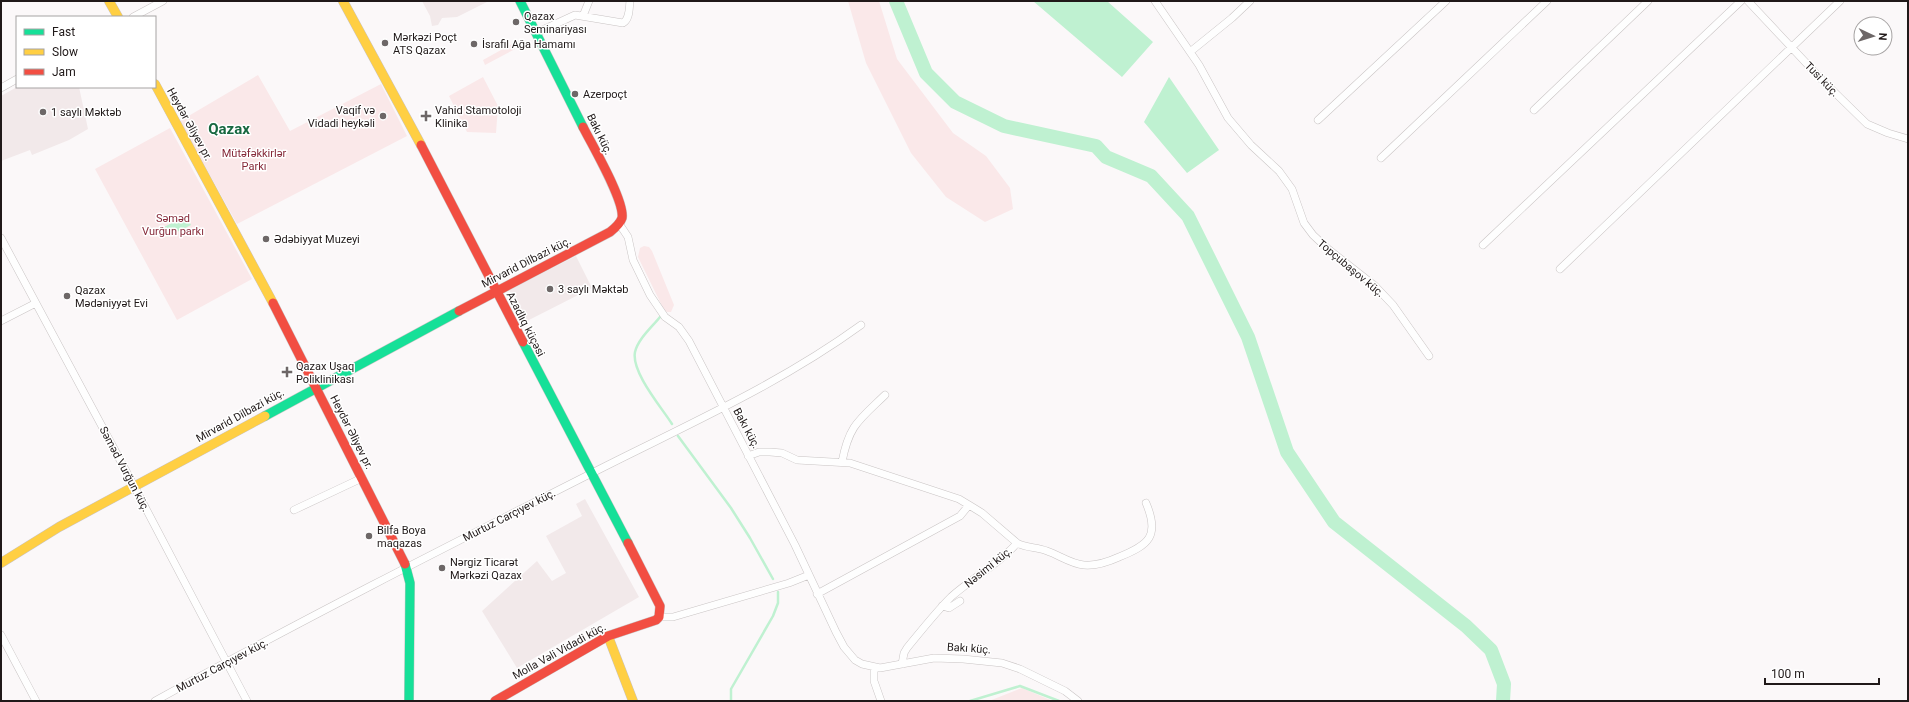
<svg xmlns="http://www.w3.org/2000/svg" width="1909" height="702" viewBox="0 0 1909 702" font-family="Roboto,sans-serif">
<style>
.built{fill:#f2e9ea}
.green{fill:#fae8e9}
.water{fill:#bff1d1}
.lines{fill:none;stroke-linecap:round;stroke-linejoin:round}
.stream{stroke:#bff1d1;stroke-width:2.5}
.river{stroke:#bff1d1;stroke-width:14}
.street-casing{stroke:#c9c4c4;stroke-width:8}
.fast-casing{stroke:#c9c4c4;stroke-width:10}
.slow-casing{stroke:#c9c4c4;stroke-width:10}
.jam-casing{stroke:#c9c4c4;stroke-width:10}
.street{stroke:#fefefe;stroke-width:7}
.fast{stroke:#16e098;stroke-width:9}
.slow{stroke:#ffcf43;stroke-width:9}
.jam{stroke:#f24e42;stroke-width:9}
.poi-dot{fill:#6d6767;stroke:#fff;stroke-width:1.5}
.labels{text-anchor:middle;stroke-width:3;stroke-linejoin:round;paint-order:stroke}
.poi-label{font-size:11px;fill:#201919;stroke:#fff;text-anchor:start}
.street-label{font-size:11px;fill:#201919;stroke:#fff}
.park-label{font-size:11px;fill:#862a3a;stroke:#fff}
.district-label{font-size:15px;font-weight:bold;fill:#176840;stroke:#fff}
</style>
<rect width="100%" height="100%" fill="#fbf8f9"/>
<path class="built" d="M422,1H489L457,17L442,18L438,25L432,26L430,16Z
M17,87H79L88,129L69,140L32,155L30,150L1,161V96Z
M576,256L592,288L525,322L509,290Z
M585,499L639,597L517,668L482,611L537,561L552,581L566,573L546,536L582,516L576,504Z"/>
<path class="green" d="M848,1H879L897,59L953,133L986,156L1010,188L1013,209L985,222L946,197L911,153L866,63Z
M512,44L515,49L485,65L483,60Z
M258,75L290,131L381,84L407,136L237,224L180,121Z
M483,77L498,106L496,133L467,132L449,96Z
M170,128L252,279L177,320L95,169Z
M644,246L649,247L652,251L672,300L674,305L671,312H667L664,310L638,257L640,248Z
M1022,688L1053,701H989Z"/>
<path class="water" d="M1033,1H1107L1153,42L1122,77Z
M1169,77L1219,150L1187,173L1144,122Z
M186,216L191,225L167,237L162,228Z"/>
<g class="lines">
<path class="stream" d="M660,317C652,327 638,339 635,352C631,372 662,408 672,424
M678,436L731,508L750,538L773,579
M731,701V689L773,616L778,603V592
M970,701L1020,686L1059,701"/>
<path class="river" d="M896,1L926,73L955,102L1004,126L1096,146L1106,157L1151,176L1188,216L1248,337L1287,452L1334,522L1466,626L1491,650L1504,684L1503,701"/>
<g class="street-casing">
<path id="street" d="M1155,1L1199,65L1228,118L1251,145L1279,171L1292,189L1304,223L1313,235L1328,249L1375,286L1393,305L1429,356
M1748,1L1823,81L1867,124L1888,133L1908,139
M583,16L589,1
M133,17L163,1
M536,33L575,15L623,23C630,19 629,8 630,1
M1190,52L1232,18L1250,1
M1,88L17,79
M1534,110L1648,1
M1318,120L1446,1
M1381,158L1547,1
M620,225L628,237L633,260L650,295L665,317L679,327L689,341L795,545L836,632L844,647L855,660L862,664L880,668L934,658L963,659L1002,663L1020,669L1065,691L1078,701
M1,238L134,486L247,701
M1483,245L1741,1
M1560,269L1840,1
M1,321L36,303
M748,456L759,452H770L782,453L797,460L850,463L959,499L969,505
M842,462C849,425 859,420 885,395
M294,510L362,478
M1017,543C1026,548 1037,547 1047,551C1059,555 1071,564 1084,565C1096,566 1108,562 1119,557C1149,545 1160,536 1146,503
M817,594L960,516L969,505L982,513L1017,543C998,565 972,578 951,597C935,613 921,631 907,648L904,653L902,664
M942,606L949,608L960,601
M659,617H673L789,583L809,575
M1,635L36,701
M874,668V681L881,701
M155,701C298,622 444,548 590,474C682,427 777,386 861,325"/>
</g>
<g class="fast-casing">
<path id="fast" d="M520,1L583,127
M523,342L628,543
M265,416L459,311
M405,564L410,583L409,701"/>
</g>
<g class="slow-casing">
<path id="slow" d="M109,1L118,17
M343,1L421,145
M155,84L273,303
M1,563L59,527L265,416
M608,636L633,701"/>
</g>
<g class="jam-casing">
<path id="jam" d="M421,145L523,342
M273,303L405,564
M459,311L610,232C615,228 620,224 622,218C625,201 592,145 583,127
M495,701L608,636L656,620L659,617L660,606L628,543"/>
</g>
<use href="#street" class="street"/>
<use href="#fast" class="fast"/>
<use href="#slow" class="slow"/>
<use href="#jam" class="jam"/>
</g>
<g class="poi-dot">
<circle cx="516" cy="22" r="4"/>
<circle cx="385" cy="43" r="4"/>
<circle cx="474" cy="44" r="4"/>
<circle cx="575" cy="94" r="4"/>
<circle cx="43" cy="112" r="4"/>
<circle cx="383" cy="116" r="4"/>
<path d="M424 110h4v4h4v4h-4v4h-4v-4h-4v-4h4z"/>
<circle cx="266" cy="239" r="4"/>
<circle cx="550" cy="289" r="4"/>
<circle cx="67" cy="296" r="4"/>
<path d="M285 366h4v4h4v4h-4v4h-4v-4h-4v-4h4z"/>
<circle cx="369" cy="536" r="4"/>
<circle cx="442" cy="568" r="4"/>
</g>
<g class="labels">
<g class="poi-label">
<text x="524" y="20">Qazax<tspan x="524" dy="13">Seminariyası</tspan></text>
<text x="393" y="41">Mərkəzi Poçt<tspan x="393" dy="13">ATS Qazax</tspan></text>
<text x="482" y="48">İsrafil Ağa Hamamı</text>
<text x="583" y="98">Azerpoçt</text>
<text x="375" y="114" text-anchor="end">Vaqif və<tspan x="375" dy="13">Vidadi heykəli</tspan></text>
<text x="435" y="114">Vahid Stamotoloji<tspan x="435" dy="13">Klinika</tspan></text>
<text x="51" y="116">1 saylı Məktəb</text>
<text x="274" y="243">Ədəbiyyat Muzeyi</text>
<text x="558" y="293">3 saylı Məktəb</text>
<text x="75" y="294">Qazax<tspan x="75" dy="13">Mədəniyyət Evi</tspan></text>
<text x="296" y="370">Qazax Uşaq<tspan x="296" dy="13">Poliklinikası</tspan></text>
<text x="377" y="534">Bilfa Boya<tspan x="377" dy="13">maqazas</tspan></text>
<text x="450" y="566">Nərgiz Ticarət<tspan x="450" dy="13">Mərkəzi Qazax</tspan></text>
</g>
<g class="street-label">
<text transform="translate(1822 79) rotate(46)" y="4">Tusi küç.</text>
<text transform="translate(190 124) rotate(61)" y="4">Heydər Əliyev pr.</text>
<text transform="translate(600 134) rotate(64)" y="4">Bakı küç.</text>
<text transform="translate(526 262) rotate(-27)" y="4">Mirvarid Dilbazi küç.</text>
<text transform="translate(1351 268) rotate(40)" y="4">Topçubaşov küç.</text>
<text transform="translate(526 324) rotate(63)" y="4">Azadlıq küçəsi</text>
<text transform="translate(240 415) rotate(-29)" y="4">Mirvarid Dilbazi küç.</text>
<text transform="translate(747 428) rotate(62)" y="4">Bakı küç.</text>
<text transform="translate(352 432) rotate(63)" y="4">Heydər Əliyev pr.</text>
<text transform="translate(125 469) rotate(62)" y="4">Səməd Vurğun küç.</text>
<text transform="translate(509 515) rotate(-27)" y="4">Murtuz Carçıyev küç.</text>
<text transform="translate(988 567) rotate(-39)" y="4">Nəsimi küç.</text>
<text transform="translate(969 648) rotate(4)" y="4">Bakı küç.</text>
<text transform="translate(559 651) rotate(-29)" y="4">Molla Vəli Vidadi küç.</text>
<text transform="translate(222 665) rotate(-28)" y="4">Murtuz Carçıyev küç.</text>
</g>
<g class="park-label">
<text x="254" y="157">Mütəfəkkirlər<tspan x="254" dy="13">Parkı</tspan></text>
<text x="173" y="222">Səməd<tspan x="173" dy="13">Vurğun parkı</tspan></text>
</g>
<g class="district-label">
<text x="229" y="134">Qazax</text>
</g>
</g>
<rect width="1909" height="702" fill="none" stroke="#201919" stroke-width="4"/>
<rect x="16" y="16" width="140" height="72" fill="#ffffff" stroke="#a6a3a3"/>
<rect x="24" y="29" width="20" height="6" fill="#16e098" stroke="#a6a3a3"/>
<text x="52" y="36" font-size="12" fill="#201919">Fast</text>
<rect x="24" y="49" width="20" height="6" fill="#ffcf43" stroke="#a6a3a3"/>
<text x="52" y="56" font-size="12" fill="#201919">Slow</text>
<rect x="24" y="69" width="20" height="6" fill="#f24e42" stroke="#a6a3a3"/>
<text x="52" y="76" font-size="12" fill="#201919">Jam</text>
<g transform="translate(1873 36) rotate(94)"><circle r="19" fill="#ffffff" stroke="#a6a3a3"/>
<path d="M0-3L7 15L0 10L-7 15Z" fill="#6d6767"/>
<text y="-6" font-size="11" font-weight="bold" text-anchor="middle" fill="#201919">N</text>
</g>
<path d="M1765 678v6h114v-6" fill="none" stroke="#201919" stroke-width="2"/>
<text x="1771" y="678" font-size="12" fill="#201919" stroke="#ffffff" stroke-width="3" paint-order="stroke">100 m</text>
</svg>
